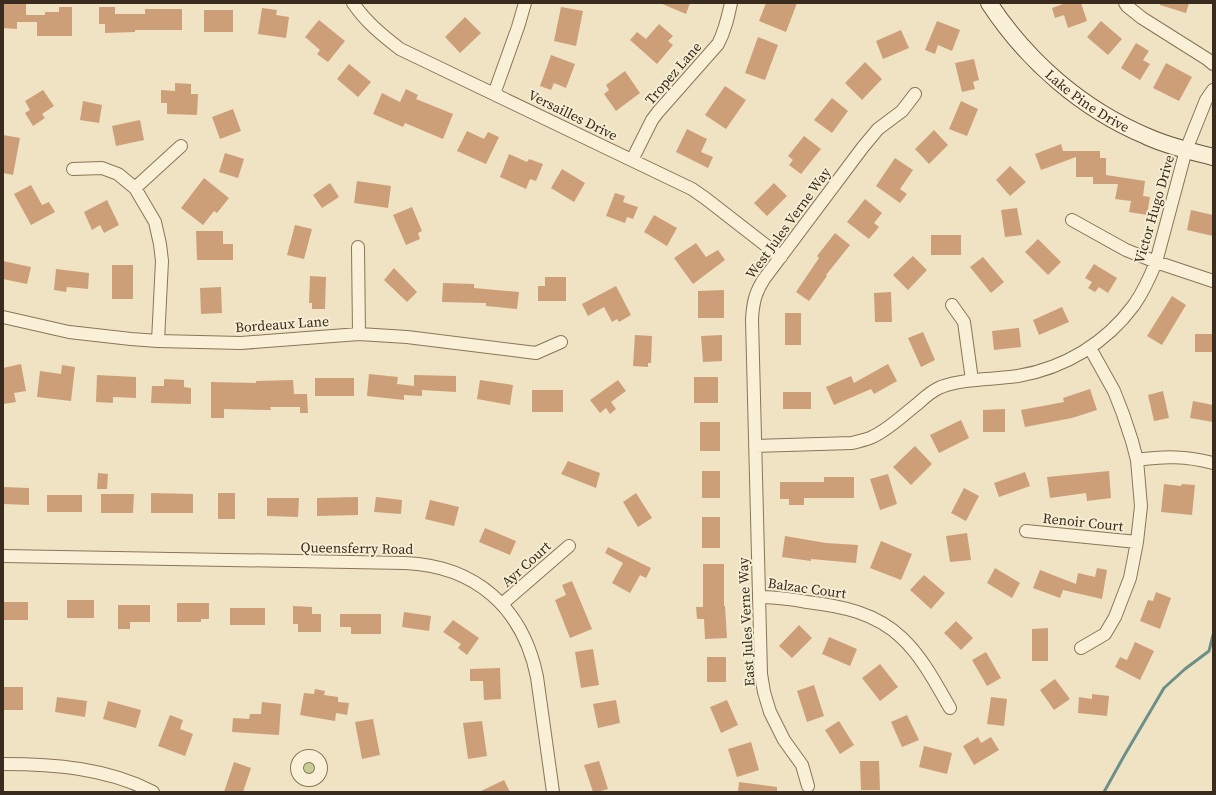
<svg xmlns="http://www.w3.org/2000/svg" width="1216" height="795" viewBox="0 0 1216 795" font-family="'Source Serif 4',serif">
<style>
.green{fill:#c5cd97}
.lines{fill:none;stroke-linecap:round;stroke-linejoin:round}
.stream{stroke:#6c9088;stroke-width:3}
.building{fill:#cd9f78}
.street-casing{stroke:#897559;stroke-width:14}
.secondary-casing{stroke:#6b563d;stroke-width:18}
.street{stroke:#f9f0d7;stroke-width:12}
.secondary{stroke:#f9f0d7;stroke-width:16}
.labels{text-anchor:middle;stroke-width:4;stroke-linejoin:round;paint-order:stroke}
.street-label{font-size:14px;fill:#392c1e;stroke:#f6edd3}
</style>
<rect width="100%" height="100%" fill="#efe3c3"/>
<path class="green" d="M302 768a7 7 0 1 1 14 0a7 7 0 1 1-14 0Z"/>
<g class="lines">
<path class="stream" d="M1104,792L1124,756L1164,688L1185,669L1209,651L1213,635"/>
</g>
<path class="building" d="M3,3H26V15H45V12H59V7H72V36H37V22H17V29L3,28Z
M660,3H690L686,14Z
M766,3H797L786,32L759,21Z
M1066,3H1081L1087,21L1068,28L1064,15L1055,18L1052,8Z
M1160,3H1189L1186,13L1160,5Z
M99,7H115V14H145V9H182V30H135V32L105,33V24H99Z
M561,7L583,11L576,46L554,41Z
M262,8L277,10L276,15L289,17L286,38L258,34Z
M204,10H233V32H204Z
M465,17L481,33L460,53L445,37Z
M319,20L345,41L328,62L317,54L320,50L305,37Z
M937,21L960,30L952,51L938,45L935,54L925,50Z
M1101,21L1122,39L1108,55L1087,37Z
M659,24L673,36L668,41L673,45L657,64L630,40L637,32L646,39Z
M901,30L909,48L883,59L876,41Z
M758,37L778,45L765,80L745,73Z
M1136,43L1149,51L1143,60L1150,64L1140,80L1121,68Z
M551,55L575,64L566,88L554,83L551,90L540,86Z
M974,59L979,80L973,82L975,89L962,92L955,63Z
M865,62L882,79L862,100L845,83Z
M1166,63L1192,77L1179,101L1153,88Z
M349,64L371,82L358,97L337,79Z
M625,71L640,93L616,111L604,94L609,90L606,85Z
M175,83L191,84V94H198L197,115L167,114V103H161V90L175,91Z
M725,86L746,100L726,129L705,115Z
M406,89L418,95L416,99L453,114L443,139L405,123L403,127L373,114L382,93L400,102Z
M43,90L54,106L42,114L45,118L33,126L25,113L30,110L25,101Z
M832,98L848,111L832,133L814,120Z
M83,101L102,105L99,123L80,120Z
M961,101L978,109L967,136L949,129Z
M233,109L241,131L220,139L212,117Z
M140,120L144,140L116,146L112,126Z
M687,129L707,139L701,152L713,157L708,168L676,152Z
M934,130L948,145L929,164L915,149Z
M467,131L484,139L488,132L499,137L486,164L457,151Z
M3,135L20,138L13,175L3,173Z
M804,136L821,149L801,174L789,165L793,160L788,156Z
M1061,144L1063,151H1100V158H1106V175L1145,181L1143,196L1150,197L1147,215L1129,212L1131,201L1115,199L1118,184H1093V177H1076V157L1041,170L1035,154Z
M225,153L244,159L238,178L219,172Z
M509,154L527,162L529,159L543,164L536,181L530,179L526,189L500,177Z
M895,158L913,170L900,189L907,194L900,203L876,186Z
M1010,166L1026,182L1010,196L996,180Z
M562,169L585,183L574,202L551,188Z
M204,178L229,198L217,213L214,211L203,225L181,208Z
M357,181L391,186L388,208L354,203Z
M330,183L339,197L322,208L313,195Z
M774,183L787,196L767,216L754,203Z
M31,185L42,205L49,202L55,212L31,225L14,194Z
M615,193L625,196L623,202L638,207L633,219L627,217L625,223L606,216Z
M865,199L882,213L874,223L879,227L869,239L847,222Z
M107,200L119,225L104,233L100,225L92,230L84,212Z
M412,207L422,231L418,233L420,239L406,245L393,215Z
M1017,208L1022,235L1005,237L1001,210Z
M1191,210L1213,215V236L1187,230Z
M654,215L677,228L667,246L644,232Z
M295,225L312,229L304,259L287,255Z
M196,231H223V244H233V260H197Z
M835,233L850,245L826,275L827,276L809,301L796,292L819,258L817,256Z
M931,235H961V255H931Z
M1038,239L1061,262L1048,275L1025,252Z
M696,243L706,257L718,250L725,260L693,284L674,258Z
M913,256L927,270L908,290L893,275Z
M983,257L1004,282L991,293L970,267Z
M3,261L31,267L27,284L3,279Z
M1094,264L1117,278L1108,293L1099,287L1095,292L1088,288L1092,282L1085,278Z
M112,265H133V299H112Z
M394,268L417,292L407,302L384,280Z
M56,269L89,273L88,289L67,287L66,292L54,290Z
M310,276L326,277L325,309H312V303H309Z
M545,277H566V301H538V286H545Z
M443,283L474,284V288L519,292L517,309L486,306V303L442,302Z
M616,286L631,315L619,322L617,319L612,322L604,307L588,316L582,304Z
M221,287L222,313L201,314L200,288Z
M724,290V318H698V291Z
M891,292L892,322H875L874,293Z
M1172,296L1186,305L1162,345L1147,336Z
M1062,307L1069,322L1039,335L1033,320Z
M785,313H801V345H785Z
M1019,328L1021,347L994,350L992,331Z
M923,332L935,360L921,367L908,338Z
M1195,334H1213V352H1195Z
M635,335L652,336L651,363H648V367L633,366Z
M722,335V361L703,362L701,336Z
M21,364L26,391L14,393L16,402L3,404V368Z
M888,364L897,381L874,394L871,389L834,405L826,387L851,376L854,383Z
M62,365L75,367L71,401L37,397L40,371L61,374Z
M369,374L398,377L397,384L414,386V375L456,376V392L422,390V396L404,395V400L367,396Z
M97,375L136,377V398L113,397V403L96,402Z
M694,377H718V403H694Z
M315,378H354V396H315Z
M164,379L184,380V387L191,388V404L151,403L152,386H164Z
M293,380L294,394H307L308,413H300V407H270L271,410L224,409V418H211V382L256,383V381Z
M480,380L513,385L510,405L477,399Z
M618,380L626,391L611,402L616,409L610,414L606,408L600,413L590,400Z
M1090,389L1097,410L1072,418L1025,427L1021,410L1064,402L1063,398Z
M532,390H563V412H532Z
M1163,391L1169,418L1154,421L1148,395Z
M783,392H811V409H783Z
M1193,401L1213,405V422L1190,418Z
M1005,409V432H983V410Z
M961,420L969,438L939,453L930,435Z
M700,422H720V451H700Z
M915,446L932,464L911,485L893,467Z
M568,461L600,473L596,488L561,474Z
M702,471H720V498H702Z
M1109,471L1111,498L1087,501L1086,493L1050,498L1047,477Z
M1025,472L1030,486L999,497L994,483Z
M98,473L108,474L107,489H97Z
M888,474L897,504L880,510L870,479Z
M824,477H854V498H804V505H789V499H780V482H824Z
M1164,484L1181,486L1182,484L1195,485L1192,515L1161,512Z
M3,487L29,488V505L3,504Z
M964,488L979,496L966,521L951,513Z
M151,493L193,494V513H151Z
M218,493H235V519H218Z
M636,493L652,518L638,527L623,502Z
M101,494H134L133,513H101Z
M47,495H82V512H47Z
M358,497V515L317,516V498Z
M376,497L402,500L401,514L374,512Z
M267,498H299L298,517L267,516Z
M430,500L459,507L454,526L425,519Z
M702,517H720V548H702Z
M485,528L516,541L510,555L479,542Z
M967,533L971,560L950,562L946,536Z
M785,536L826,543L858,545L856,563L811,559V561L782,557Z
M881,541L912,554L901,580L870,568Z
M608,547L651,568L646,578L640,575L630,593L612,583L623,563L605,553Z
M703,564H724V606H725L727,638L705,639L704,619H697L696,607H703Z
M995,568L1020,583L1012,598L987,583Z
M1097,568L1107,570L1102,599L1063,590L1060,598L1033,588L1040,570L1076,584L1078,573L1095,577Z
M924,575L945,593L931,609L910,590Z
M572,581L592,629L570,638L555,600L566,595L562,585Z
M1156,592L1171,598L1160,629L1140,621L1148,600L1153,601Z
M67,600H94V618H67Z
M3,602H28V620H3Z
M177,603H209V619H201V622H177Z
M118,605H150V622H130V629H118Z
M293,606L312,607V614H321V632H298V624H293Z
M230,608H265V625H230Z
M404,612L431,616L429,631L402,627Z
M340,614H381V634H351V627H340Z
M453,620L479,638L467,655L458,648L461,644L443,632Z
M956,621L973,638L961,650L944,633Z
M799,625L812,638L792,658L779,646Z
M1048,628V661H1032V629Z
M829,637L857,649L850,666L822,654Z
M1135,642L1154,651L1140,680L1115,667L1120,657L1127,660Z
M593,649L599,685L581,688L575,652Z
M986,652L1001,678L987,686L972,660Z
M707,657H726V682H707Z
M880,664L898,687L880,701L862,678Z
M500,668L501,699L484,700L483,681H470V669Z
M1055,679L1070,699L1054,710L1040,690Z
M814,685L824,716L807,722L797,691Z
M3,687H23V710H3Z
M315,689L325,691L324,695L338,697V702L349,703L347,715L336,713L335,721L300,715L304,693L314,694Z
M1092,694L1109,696L1107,716L1078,713L1079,697L1092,699Z
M57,697L87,701L85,717L55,712Z
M991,697L1007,699L1004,726L987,724Z
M616,700L620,723L598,728L593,704Z
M727,700L738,725L721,733L710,707Z
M108,701L141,710L136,728L103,719Z
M262,702L281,704L279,735L232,732L233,718L249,719L250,714H261Z
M170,715L183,720L180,729L193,734L185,756L158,746Z
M907,715L919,740L902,747L891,722Z
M373,719L380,755L362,759L355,722Z
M482,721L487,756L468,759L463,723Z
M839,721L854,745L840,754L825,730Z
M978,737L981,743L991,737L999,750L974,765L963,746Z
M751,742L759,770L737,777L728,749Z
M924,746L952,753L947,774L919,767Z
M599,761L608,789L597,792H593L584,765Z
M860,761H879L880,790H861Z
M234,762L251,768L243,792H224Z
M504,780L510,792H479Z
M739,782L777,787V792H738Z"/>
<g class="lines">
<g class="street-casing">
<path id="street" d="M353,3C366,22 382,35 400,49L692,189L705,198L781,257
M1125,3L1127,6L1142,18L1207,59L1213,64
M494,94L518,27L525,3
M632,160L652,120L658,112L718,44C725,31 728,17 731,3
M73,169L102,168L118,174L135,188L155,222L160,244L162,261L158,341
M135,188L181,146
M1072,220L1126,250L1156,262L1213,281
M358,247L359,334
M952,305L964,322L972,380
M3,317L69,332L131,339L158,341L241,343L359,334L407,337L536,353L561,342
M755,446L852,443C859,441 866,440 872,437C888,430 902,416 916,405C924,398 931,391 941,387C966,378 992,380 1018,376C1065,368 1106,343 1134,305C1143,292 1150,277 1156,262L1186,150L1206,100L1213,90
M1137,460C1165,456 1186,456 1213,463
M1026,531L1137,542
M3,556L405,563C476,566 523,608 537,677L553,792
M759,597C775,597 791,599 807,602C842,606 876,613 902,638C923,658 936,684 950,708
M502,604L569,546
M1081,648L1105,634L1115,617L1130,578L1137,542L1141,506L1137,460L1132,441L1123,414L1114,391L1090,348
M297 768a12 12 0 1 1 24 0a12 12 0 1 1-24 0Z
M3,764C54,764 107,768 153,792
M808,786L802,765L784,740L770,712L764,692L761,674L752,319C753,303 755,293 764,279L863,147L878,129L902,111L915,94"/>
</g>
<g class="secondary-casing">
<g id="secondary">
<path id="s1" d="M989,3C1027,61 1082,109 1146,136C1167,146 1190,151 1213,157"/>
</g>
</g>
<use href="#street" class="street"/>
<use href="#secondary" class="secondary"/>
</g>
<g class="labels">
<g class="street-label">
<text transform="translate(673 73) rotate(-49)" y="5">Tropez Lane</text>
<text dy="5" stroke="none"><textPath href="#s1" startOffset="140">Lake Pine Drive</textPath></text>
<text transform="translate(573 115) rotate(26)" y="5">Versailles Drive</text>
<text transform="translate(1154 209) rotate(-74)" y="5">Victor Hugo Drive</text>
<text transform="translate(788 223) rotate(-54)" y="5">West Jules Verne Way</text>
<text transform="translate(282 324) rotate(-4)" y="5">Bordeaux Lane</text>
<text transform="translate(1083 522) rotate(6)" y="5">Renoir Court</text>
<text transform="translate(357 548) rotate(1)" y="5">Queensferry Road</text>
<text transform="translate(526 564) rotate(-42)" y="5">Ayr Court</text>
<text transform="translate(807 588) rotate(8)" y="5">Balzac Court</text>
<text transform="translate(746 622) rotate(-93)" y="5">East Jules Verne Way</text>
</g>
</g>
<rect width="1216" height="795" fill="none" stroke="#392c1e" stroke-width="8"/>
</svg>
